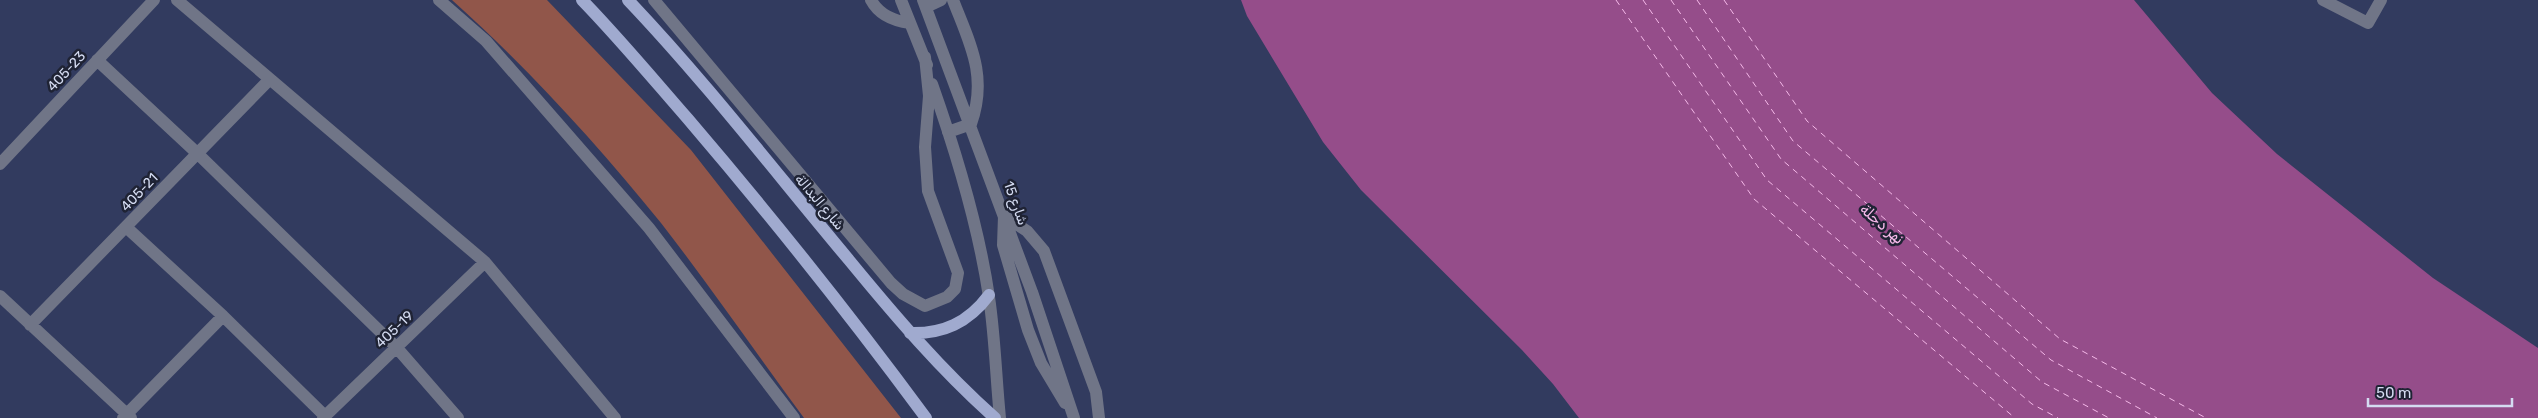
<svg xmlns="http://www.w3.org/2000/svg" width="2538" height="418" viewBox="0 0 2538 418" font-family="Rubik,Cairo,sans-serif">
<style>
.green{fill:#91564a}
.water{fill:#954d8a}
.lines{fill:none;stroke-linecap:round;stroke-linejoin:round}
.ferry{stroke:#f5b9e9;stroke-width:1;stroke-dasharray:6 5;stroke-linecap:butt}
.minor{stroke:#707587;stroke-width:12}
.major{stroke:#a0aacf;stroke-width:12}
.labels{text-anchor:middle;stroke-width:5;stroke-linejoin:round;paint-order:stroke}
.street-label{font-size:14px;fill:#d4dbf1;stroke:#1f2334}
.water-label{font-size:15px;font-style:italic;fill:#f5b9e9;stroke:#1f2334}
</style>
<rect width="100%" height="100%" fill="#323b5f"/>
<path class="green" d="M452,0H547L691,150L901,418H804C756,353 710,286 661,223C597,144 528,68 452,0Z"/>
<path class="water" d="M1241,0H2134L2212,93L2277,154L2433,278L2538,348V418H1579L1553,384L1522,350L1361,190L1323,142L1247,16Z"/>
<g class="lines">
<path class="ferry" d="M1616,0L1754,199L2015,418
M1643,0L1767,180L2032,404L2058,418
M1671,0L1781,159L2042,382L2109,418
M1697,0L1793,141L2051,360L2157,418
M1724,0L1807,121L2060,339L2206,418"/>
<path class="minor" d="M177,0L485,262L615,418
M439,0L486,41L649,228L794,418
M654,0L891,283L903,294L925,306L947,297L955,289L958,273L928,191L925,147L929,96L925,57
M871,0C879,15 893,21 910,23
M901,0L927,65
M923,0L1032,292L1074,418
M2323,0L2368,23L2381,0
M926,7L941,0
M97,60L198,154L397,348L458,418
M932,84C955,149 979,229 989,297C995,337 996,378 1000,418
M948,132L971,124C988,76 970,44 953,0
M0,164L154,0
M126,227L223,316L325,416
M0,296L131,418
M30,325L270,79
M1065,403L1041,363L1028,330L1003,245L1004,216L1027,231L1044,251L1096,392L1099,418
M123,418L223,316
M323,418L485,262"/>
<path class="major" d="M582,0C619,38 653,79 688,119C771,216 850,315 926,418
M628,0C706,82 776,173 849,260C895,316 941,370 995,418
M910,333C943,334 968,323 989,295"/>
</g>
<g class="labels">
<g class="street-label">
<text transform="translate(66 71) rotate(-47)" y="5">405-23</text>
<text transform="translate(139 192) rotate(-46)" y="5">405-21</text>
<text transform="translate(820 202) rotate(50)" y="5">شارع البدالة</text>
<text transform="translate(1016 203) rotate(70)" y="5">شارع 15</text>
<text transform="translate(394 329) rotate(-44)" y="5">405-19</text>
</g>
<g class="water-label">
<text transform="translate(1882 224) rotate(41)" y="5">نهر دجلة</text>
</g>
</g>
<path d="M2368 398v8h144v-8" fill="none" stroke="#d4dbf1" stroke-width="2.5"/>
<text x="2376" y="398" font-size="15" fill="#d4dbf1" stroke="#1f2334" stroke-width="4" paint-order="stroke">50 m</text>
</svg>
